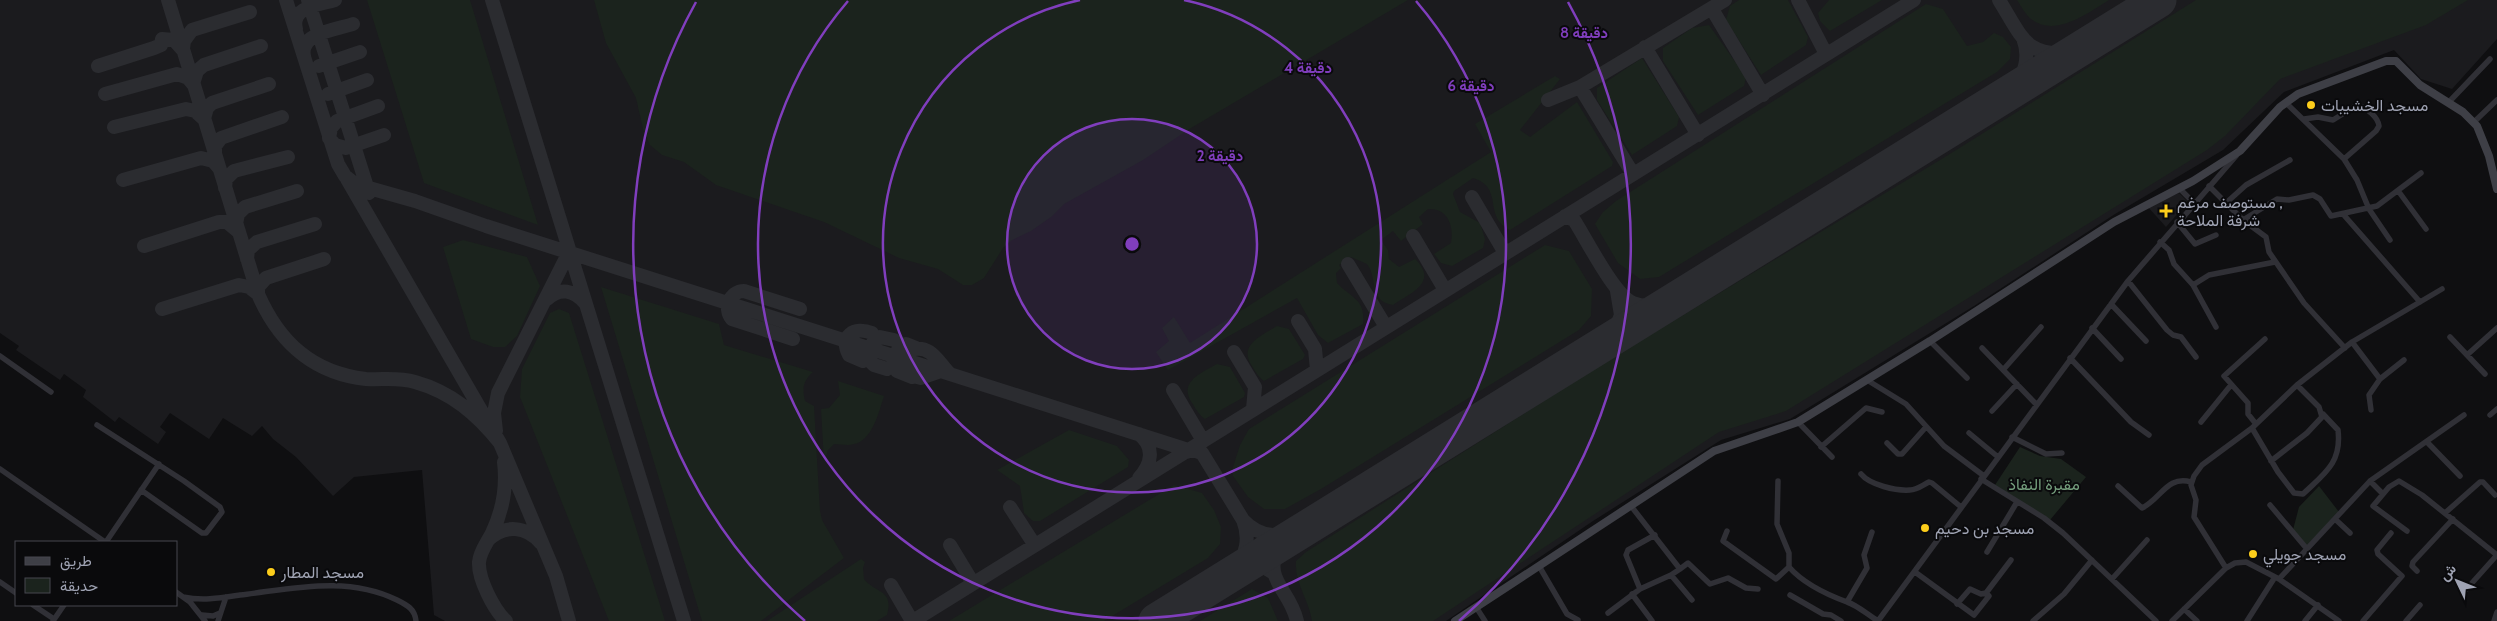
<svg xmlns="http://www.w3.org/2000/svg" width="2497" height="621" viewBox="0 0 2497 621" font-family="Cabin,Vazirmatn,sans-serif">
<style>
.built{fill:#1b1b1e}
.green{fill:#1b231d}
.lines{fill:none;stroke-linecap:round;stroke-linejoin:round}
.taxiway{stroke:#2b2c30;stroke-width:14}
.runway{stroke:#2b2c30;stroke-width:35}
.street{stroke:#303036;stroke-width:5.5}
.secondary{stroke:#3e3f46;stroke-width:8}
.ring{fill:none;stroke:#803ebd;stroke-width:2.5}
.poi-dot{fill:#fccd1b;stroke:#0a0a0c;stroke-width:2}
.labels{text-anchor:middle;stroke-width:4;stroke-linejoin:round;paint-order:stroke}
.poi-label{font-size:16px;fill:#9fa3b3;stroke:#0a0a0c;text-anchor:start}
.park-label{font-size:16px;fill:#759f7d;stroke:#0a0a0c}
.centre{fill:#803ebd;stroke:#0a0a0c;stroke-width:2.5}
.ring-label{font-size:15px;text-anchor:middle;font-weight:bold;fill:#803ebd;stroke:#0a0a0c;stroke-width:4;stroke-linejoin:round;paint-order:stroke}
</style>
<rect width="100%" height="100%" fill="#0f0f11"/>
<path class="built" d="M0,0H2497V39L2452,89L2421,79L2394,50L2284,92L2223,150L2115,214L1974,306L1790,419L1721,440L1593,521L1446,621H445L434,615L422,470L354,477L333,496L296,457L273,439L262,426L252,436L223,418L209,439L170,413L160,427L166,432L158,444L119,417L115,422L83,397L86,390L64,374L60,380L16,350L19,346L0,333Z
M2179,193L2188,202L2166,227L2147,206Z"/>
<path class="green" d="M367,0H470L538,225L424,183Z
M594,0H1408L1191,128L1143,160L1064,204L1051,217L1031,231L1012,240L1003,248L984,278L972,285H963L938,269L899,258L824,222L716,185L684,162L662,155L650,145L643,129L636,98L606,43Z
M1739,0H1788L1808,37L1806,45L1761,75L1726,20L1730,6Z
M1829,0H1882L1830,31L1820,21L1818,13Z
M2017,0H2109C2088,13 2055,38 2031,19C2025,14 2021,6 2017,0Z
M2196,0H2468L2426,25L2280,79L2225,136L2207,150L1786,411L1719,432L1433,621H1312C1309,600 1294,582 1296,561L1306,552L1602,364L1945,157Z
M1926,4L1943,9L1967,46L1983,42L1994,33L2003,37L2011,47L2010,59L1997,72L1659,277L1640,279L1618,263L1595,224L1603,212L1616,201Z
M1709,25L1746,77L1744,86L1698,115L1663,61V48L1692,28Z
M1642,58L1679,117L1677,126L1632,155L1597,100V88Z
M1555,76L1560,79L1520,130L1530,137L1577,102L1613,162L1612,166L1510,230C1482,216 1505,188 1473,178L1454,191L1453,194L1460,212L1480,223L1485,239L1483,248L1452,266L1441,263L1434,254L1451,243C1454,226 1448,208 1428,209L1419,217L1423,224L1401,241L1393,231L1381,240L1388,250L1389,259L1399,267L1415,259C1439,282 1411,293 1393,305C1368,301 1378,278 1367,264L1351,257L1339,265L1341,268L1336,273L1337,283C1351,298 1366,299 1363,324L1328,343L1318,335L1297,298L1168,370L1156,352L1169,341L1162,328L1174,317L1190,343L1491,152L1475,124Z
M463,240L527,257L540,286L517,336L505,347H493L471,339L443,247Z
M1545,245L1569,251L1592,289L1591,316L1579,330L1321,489L1285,509H1264L1248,497L1233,476V467L1240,445L1249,429Z
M601,287L719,324L724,345L813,372C803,381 802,388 805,401L814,406L820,511L822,520L844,558L761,621H702Z
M559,309L569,313L665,621H609L520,397L522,369L550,313Z
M1277,326L1289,329L1305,355L1303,359L1264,381C1259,378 1255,371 1252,366C1238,345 1261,336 1277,326Z
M1217,364L1230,367L1245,393L1244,397L1205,419C1199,415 1196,409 1192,403C1178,382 1201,373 1217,364Z
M838,381L884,396C879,412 872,441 854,444C848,446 840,444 834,444L828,450L824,463L821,409L829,408L840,395Z
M1069,430L1117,446L1129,460L1128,467L1040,521H1033L1024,513L1020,486L997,470Z
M2020,447L2040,456L2061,459L2086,477L2050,520L1995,485Z
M1174,485L1202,493L1214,510L1221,527L1220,544L1208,558L1104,621H949Z
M2319,486L2339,512L2307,546L2293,530L2299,507Z
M861,559L865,562L863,568L864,579C876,594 894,589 887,615L877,621H767Z
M1252,589L1268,598L1278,621H1200Z"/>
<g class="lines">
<path class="taxiway" d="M168,0L258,294C279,342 312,373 366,379C383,380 398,377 415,382C451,392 477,414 500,443
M286,0L338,164L345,176L355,184L415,201L486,226L1188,450
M308,0L369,193
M492,0L684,621
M1798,0L1826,54
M1999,0C2022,37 2027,61 2077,51
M1712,9L1763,95
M296,29C290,7 319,5 335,0
M1645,47L1698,135
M183,49L184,41L192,30L250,12
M304,56C299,33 336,30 353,24
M98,66L154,48L161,45L162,39L174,40L183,50
M319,66L360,52
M193,84L197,71L204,65L261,46
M1580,87L1633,174
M2011,92C2024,75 2031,59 2023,38
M105,94L177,74L188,78L193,84
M328,94L367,80
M1548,100L1580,87L1725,0
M114,127L186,109L195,111L204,119L207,108L212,103L269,84
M346,148L335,145L329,138L331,128L337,121L378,106
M346,148L384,135
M215,155V146L221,138L282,117
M347,179L500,443L556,576L569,621
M123,180L201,158L213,161L219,168
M225,188L226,179L234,171L288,157
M1472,197L1505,253
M1565,216L1574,220C1587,240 1614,295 1633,303C1646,308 1659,305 1672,302
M236,224L238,214L245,207L297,191
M1413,236L1445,290
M144,246L219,222H227L239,232
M247,259L248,250L257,242L315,224
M1348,264L1386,327
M258,294V287L266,278L324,259
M547,299C560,287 574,290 585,303
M162,309L239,285L249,287L258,294
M1298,321L1315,349L1317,370
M793,339L732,319C723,309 730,291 744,291L800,309
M1611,340L1621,315L1617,291
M1234,352L1255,387L1253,409
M863,361L849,355C839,336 854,326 872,333
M887,369L874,365L870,361L872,344L880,337L894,340
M941,371L921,378L909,375L905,366L911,350C931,344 938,362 949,373
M912,377L897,371L893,364L899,347L906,344L916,348
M1173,390L1202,439
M496,431L494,413L498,393L569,252
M1139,434C1155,447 1152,464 1139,478
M1186,452L1193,450L1202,453L1243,520
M504,462C507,487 503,510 492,533C487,543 480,551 479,562C478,579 494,610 506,621
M1010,507L1034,544
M488,540C505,524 526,526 541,543
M1279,544C1262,582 1289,587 1297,621
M950,545L973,583
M1244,567L1262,566L1272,572
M1236,571C1245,554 1251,540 1243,520C1261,539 1280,537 1302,530
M891,585L912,621
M913,621L1914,0"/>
<path class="runway" d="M1156,621L2159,0"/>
<path class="street" d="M2286,103L2344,159L2357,180L2369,209L2390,240
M2448,103L2490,59
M2304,119L2318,117L2333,120L2357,105C2367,108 2378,117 2379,126L2376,131L2344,159
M2474,122L2497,100
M2209,186L2243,220L2266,237L2269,252L2304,303L2345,348
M2179,188L2194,203
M2399,192L2426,229
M2226,203L2246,185L2290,160
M2343,214L2420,302
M2243,220L2277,199L2289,200L2313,195L2320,199L2331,216L2377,206L2421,173
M2177,222L2195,244L2216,235
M2160,242L2169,250L2174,264L2193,285L2216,327
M2128,281L2167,330L2173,335L2181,337L2196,357
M2193,285L2209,275L2275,262
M2111,304L2146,341
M2092,328L2121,359
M2450,337L2485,374
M1930,341L1967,378
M2352,342L2380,379L2404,360
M1982,348L2036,404
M2467,355L2497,328
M0,356L51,392
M2070,358L2131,422L2149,435
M2003,370L2041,327
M1867,380L1906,404L1944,446L1984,476
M2371,410L2369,395L2380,379
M1992,411L2017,384
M2490,415L2497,409
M1798,422L1832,457
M2201,422L2231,385
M2256,424L2248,414V403L2224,376L2265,339
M97,425L184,481L220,507L222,512L206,533H202L141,490
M2252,428L2278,472L2294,493L2303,494C2324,474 2342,463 2338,430L2323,414
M1969,433L1998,457
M2012,437L2046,454L2062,453
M2427,442L2460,476
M1887,443L1898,454H1902L1926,427
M1821,447L1866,408L1882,412
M2271,461L2307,433L2322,417L2319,407L2297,385
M0,469L105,542
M1861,474C1870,485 1896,491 1910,490C1917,490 1923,485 1929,482L1932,483L1961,507
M1981,479L2044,518L2063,533L2156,621
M1778,481L1777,524L1789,553V567C1803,583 1828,595 1847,602C1857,605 1868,615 1878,621L2128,281L2236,156
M2370,481L2383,494
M2118,486L2142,508C2161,499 2167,475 2191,482
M2270,505L2307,549
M1631,506L1680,569L1671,575L1692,600
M2445,513L2480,482H2483L2495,495
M2335,519L2350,533
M1727,531L1723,541L1776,579L1789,567
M2407,531L2373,506L2389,487L2399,481L2422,495L2497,555
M106,542L159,464
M1987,552L2017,502
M1539,566L1567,614L1578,620
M2226,568L2194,517L2196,500L2191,485L2194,476L2202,465L2252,428L2297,385L2352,342L2442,289
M1680,569L1688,563L1710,584L1728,578L1746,588L1758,589
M2417,571L2412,566L2413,562L2453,519
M1915,572L1974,615L1989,596L1986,593L2011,560
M2112,579L2147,540
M2279,579L2370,481L2464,415
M0,582L16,593
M1640,589L1671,575
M176,592L190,602L205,621
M2463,593L2497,555
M1632,594L1652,621
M1790,595L1823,614L1831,615L1841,621
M183,597C203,601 220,598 240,595C292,589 347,575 397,600C407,605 415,609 416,621
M1847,602L1867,568L1864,555L1872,532
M1957,604L1970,589L1981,594L1986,593
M33,605L54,619
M1476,607L1485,621
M2184,609L2197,621
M1608,613L1640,589L1626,555L1628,550L1655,535
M202,615L213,616L220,613
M53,621L64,605
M218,621L226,597
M2033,621L2064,594L2092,560
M2172,621L2226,568L2235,563L2246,562L2279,579L2339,621
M2247,621L2275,577
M2305,621L2318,605
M2363,621L2402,576L2378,554L2377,550L2391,533
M2406,621L2420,605
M2494,621L2497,612"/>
<path class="secondary" d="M1455,621L1714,451L1798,422L1930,341L2114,222L2193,181L2240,151L2280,107L2298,94L2386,61H2396L2420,85L2463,112L2477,126L2489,156L2497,189"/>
</g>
<circle cx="1132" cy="244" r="125" fill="#803ebd" fill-opacity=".12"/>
<g class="ring">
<circle cx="1132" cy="244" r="125"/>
<path d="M1184 0A249 249 0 1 1 1080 0"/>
<path d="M1416 1A374 374 0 1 1 848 1"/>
<path d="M805 621A499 499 0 0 1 696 2M1568 2A499 499 0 0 1 1459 621"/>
</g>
<g class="poi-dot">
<circle cx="2311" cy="105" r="5"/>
<path d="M2163.5 203.5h5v5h5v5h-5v5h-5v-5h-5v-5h5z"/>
<circle cx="1925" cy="528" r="5"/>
<circle cx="2253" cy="554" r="5"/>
<circle cx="271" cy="572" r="5"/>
</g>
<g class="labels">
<g class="poi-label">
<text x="2321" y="111">مسجد الخشيبات</text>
<text x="2177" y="208">مستوصف مرغم ,<tspan x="2177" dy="18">شرفة الملاحة</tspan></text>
<text x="1935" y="534">مسجد بن دحيم</text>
<text x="2263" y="560">مسجد جويلي</text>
<text x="281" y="578">مسجد المطار</text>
</g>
<g class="park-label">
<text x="2044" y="490">مقبرة النفاذ</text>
</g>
</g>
<circle cx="1132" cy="244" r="8" class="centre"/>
<g class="ring-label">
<text x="1584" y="38">8 دقيقة</text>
<text x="1308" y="73">4 دقيقة</text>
<text x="1471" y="91">6 دقيقة</text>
<text x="1220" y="161">2 دقيقة</text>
</g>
<rect x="15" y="541" width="162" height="65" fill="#0a0a0c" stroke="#46474f"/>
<rect x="25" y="557" width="25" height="8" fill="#3e3f46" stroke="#46474f"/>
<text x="60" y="566" font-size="15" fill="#9fa3b3">طريق</text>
<rect x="25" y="578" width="25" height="15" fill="#1b231d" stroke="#46474f"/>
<text x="60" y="591" font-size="15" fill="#9fa3b3">حديقة</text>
<g transform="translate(2457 581) rotate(313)" stroke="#0a0a0c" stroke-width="4" paint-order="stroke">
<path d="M0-4L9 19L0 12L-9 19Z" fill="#9fa3b3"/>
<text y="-8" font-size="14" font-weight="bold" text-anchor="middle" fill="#9fa3b3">ش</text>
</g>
</svg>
